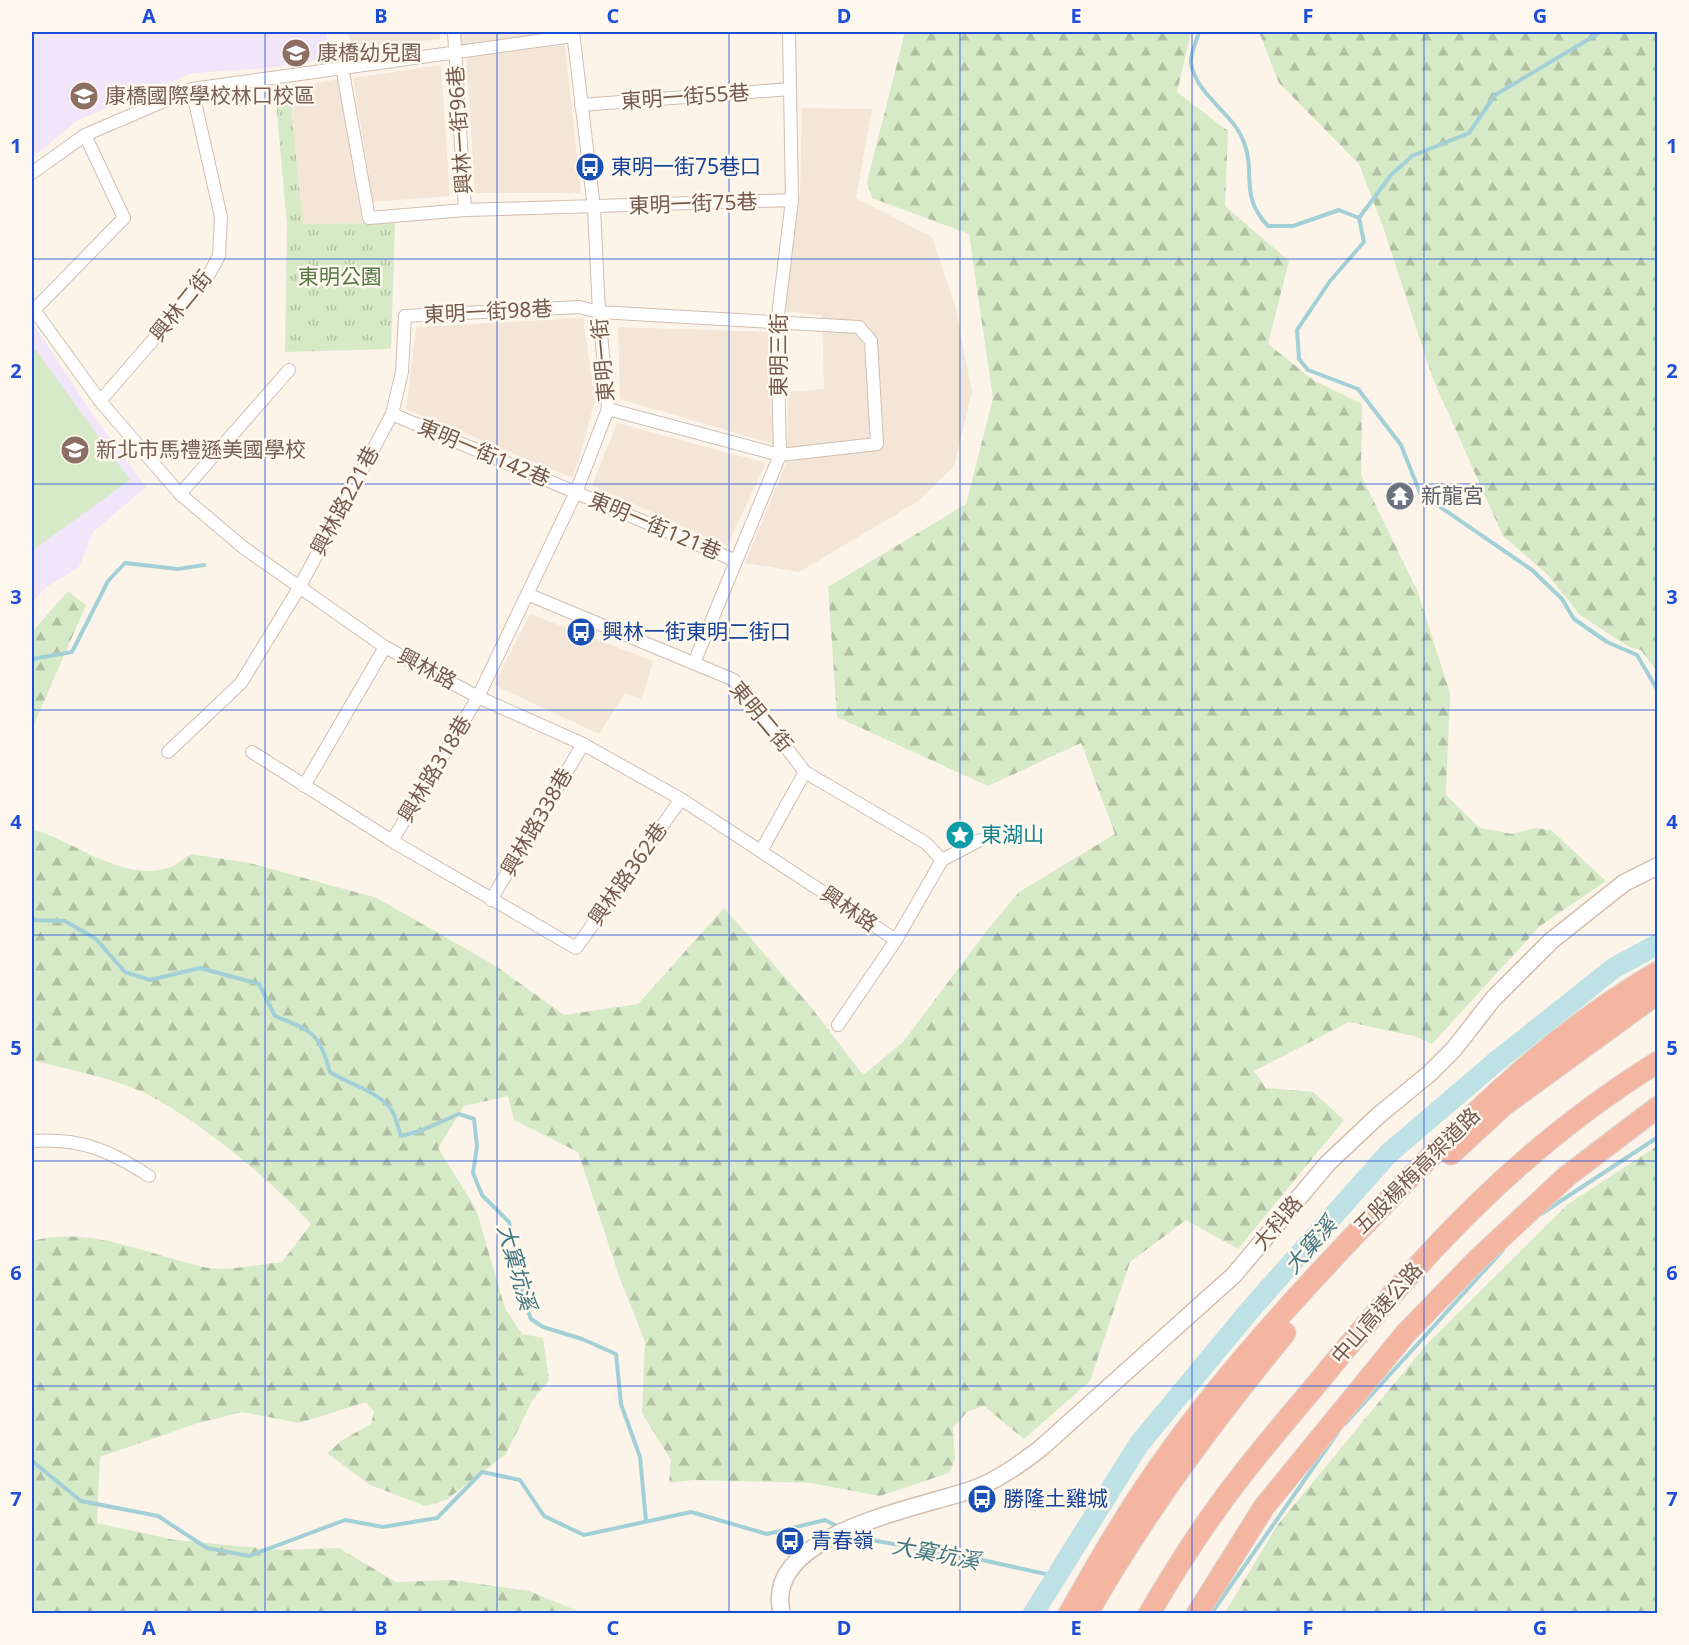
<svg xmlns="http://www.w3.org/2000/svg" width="1689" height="1645" viewBox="0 0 1689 1645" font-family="'Noto Sans','Noto Sans TC',sans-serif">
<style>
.residential{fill:#f3e6d7}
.education{fill:#f1e5f9}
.grass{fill:#d6eac7}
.forest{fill:url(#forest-firs)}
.park{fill:url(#park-tufts)}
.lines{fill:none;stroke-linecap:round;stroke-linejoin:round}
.stream{stroke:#a3d0d7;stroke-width:4}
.river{stroke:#bde1e5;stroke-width:21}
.street-casing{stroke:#d0beb1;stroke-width:14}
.secondary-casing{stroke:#d3beaf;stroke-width:19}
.highway-casing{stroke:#dbd4d1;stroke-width:23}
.street{stroke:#fff;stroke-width:12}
.secondary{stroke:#fff;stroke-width:16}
.highway{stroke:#f4b5a1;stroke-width:21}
.grid{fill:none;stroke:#1d4ed8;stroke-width:1.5;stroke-opacity:0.55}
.labels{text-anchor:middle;stroke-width:5;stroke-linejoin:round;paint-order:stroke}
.education-label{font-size:21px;fill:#785e54;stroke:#fef8ef;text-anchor:start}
.street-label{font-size:21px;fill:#765a4d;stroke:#fef8ef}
.transit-label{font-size:21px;fill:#164399;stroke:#fef8ef;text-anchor:start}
.park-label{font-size:21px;fill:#567b44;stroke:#fef8ef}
.worship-label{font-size:21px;fill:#5b616d;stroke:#fef8ef;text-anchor:start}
.culture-label{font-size:21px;fill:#0d838f;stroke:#fef8ef;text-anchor:start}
.water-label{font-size:22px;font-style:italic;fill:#437881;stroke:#fef8ef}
.neatline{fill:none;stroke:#1d4ed8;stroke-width:2}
.grid-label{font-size:20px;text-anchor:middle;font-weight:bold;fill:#1d4ed8}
</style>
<defs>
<pattern id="forest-firs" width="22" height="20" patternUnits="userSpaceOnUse" patternTransform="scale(1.5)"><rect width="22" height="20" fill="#d6eac7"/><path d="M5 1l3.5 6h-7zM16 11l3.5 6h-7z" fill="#b2c1a4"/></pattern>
<pattern id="park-tufts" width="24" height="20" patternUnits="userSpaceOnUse" patternTransform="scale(1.5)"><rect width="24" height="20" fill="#d6eac7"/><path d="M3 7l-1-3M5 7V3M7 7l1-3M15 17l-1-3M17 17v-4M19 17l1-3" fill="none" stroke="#b2c1a4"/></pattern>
</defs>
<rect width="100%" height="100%" fill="#fcf4e8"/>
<path class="residential" d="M348,32H440V39L351,49Z
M454,32H573L455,50Z
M565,45L581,193H475L466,57Z
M441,65L450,196L373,202L353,78Z
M338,79L362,223L303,224L289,89Z
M802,108L872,109L856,198L932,237L955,305L972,392L954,466L917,502L799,572L745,563L787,461L788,392L824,389L822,315L782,311L800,194Z
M583,318L595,402L573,478L406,409L416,327Z
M618,327L768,332L773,444L620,399Z
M617,423L766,463L727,546L592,485Z
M530,614L653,661L642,700L625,693L599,734L494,685Z"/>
<path class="education" d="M32,32H326L329,49L321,60L268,68L193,73L78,120L32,158Z
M32,322L91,412L146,487L93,532L79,567L45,588L32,604Z"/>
<path class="grass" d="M35,349L130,480L33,550L32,352Z"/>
<path class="forest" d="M905,32H1191L1177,92L1228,131L1225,206L1289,261L1268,344L1313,380L1362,404L1361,475L1417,590L1450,693L1446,795L1480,828L1512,834L1534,828L1551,830L1606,881L1540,926L1432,1044L1414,1036L1349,1022L1254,1071L1266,1088L1313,1092L1344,1120L1238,1249L1186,1220L1130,1262L1090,1381L1024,1439L984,1406L968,1411L953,1427L955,1459L949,1473L880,1496L811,1483L693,1480L669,1483L671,1460L642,1413L645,1342L619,1276L578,1152L514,1120L508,1096L464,1106L438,1148L476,1209L505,1308L522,1334L543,1338L549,1380L532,1401L506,1454L446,1500L426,1506L370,1485L327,1453L344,1439L371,1424L374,1411L366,1402L299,1423L242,1412L195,1424L100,1457L97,1523L175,1540L281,1550L339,1548L396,1582L451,1580L529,1591L583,1613H32V1241C91,1225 151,1256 208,1268C228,1271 262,1264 282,1262L311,1224C274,1182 189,1112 138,1090C105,1076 66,1069 32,1060V829C75,841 121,882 168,868C176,866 184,858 191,854L249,863L377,898L496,966L564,1015L638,1004L724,908L811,1007L863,1075L903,1042L988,929L1019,892L1115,834L1081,743L988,786L837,717L828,587L966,504L993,398L969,234L872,198L867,182Z
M1259,32H1657V671L1641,650L1629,647L1580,615L1547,574L1503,536L1433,379L1382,224L1359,164L1279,83Z
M68,591L86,605L32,729V632Z
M1657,1146V1613H1225L1276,1527L1426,1345L1568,1204Z"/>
<path class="park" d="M289,89L303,224L395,223L391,349L285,352L287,226L275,91Z"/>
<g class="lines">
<path class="stream" d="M1199,32C1197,40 1190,54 1191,63C1196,95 1232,112 1243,140C1257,173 1238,194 1268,226H1293L1339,210L1359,218L1364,242L1330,281L1297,330L1299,359L1308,370L1358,389L1401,445L1420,493L1532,570L1562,599L1574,619L1607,642L1637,655L1658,691
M1359,218L1391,175L1412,156L1469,133L1495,95L1601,32
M32,659L72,652L108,581L125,563L178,569L204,565
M32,920L65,921L96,939L125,972L150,980L200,968L259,984L275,1016C312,1031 319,1032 330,1072C350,1085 376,1090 391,1109C396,1116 398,1128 401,1136L420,1131L459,1114L474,1119L477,1146L473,1173L482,1195L509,1222L520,1267L522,1296L531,1319L543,1327L582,1339L616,1354L621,1404L640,1457L646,1521
M1541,1214L1658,1137
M1345,1424L1503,1250
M32,1461L81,1501L158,1516L207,1548L249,1556L345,1520L383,1527L437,1518L482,1472L520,1480L544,1516L584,1535L691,1512L767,1534L825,1520L841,1528
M854,1533L865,1539L964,1556L1055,1576
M1211,1614L1338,1432"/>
<path class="river" d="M1033,1614L1139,1444L1250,1310L1388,1154L1498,1060L1614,968L1658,944"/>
<g class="street-casing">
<path id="street" d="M454,32L465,210
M342,67L369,218L465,210L792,200
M581,105L790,89
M32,173L85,135L192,89L573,36
M32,307L100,401L180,494L244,548L385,647L478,697L583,744L681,799L896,940
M34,310L124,218L85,135
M100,401L207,278L219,256L221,217L192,89
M392,414L734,560
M180,494L289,370
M527,594L734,680L805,772L926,843L942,860
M694,663L780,455L777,324L792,200L789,32
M168,752L241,683L299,588L392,414L402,372L405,316L579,307L599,312L859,327L871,341L877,444L780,455L608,409
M252,752L392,841L576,948L681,799
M304,786L385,647
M392,841L478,697L576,492L608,409L599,312L594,208L573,32
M761,851L805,772
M491,900L583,744
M838,1025L896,940L942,860L980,840
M32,1141C81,1138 109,1150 149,1176"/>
</g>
<g class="secondary-casing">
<path id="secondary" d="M782,1614C759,1531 930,1507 979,1487C1002,1477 1022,1463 1041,1448L1234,1275L1328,1163L1379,1115L1430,1073L1454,1049L1493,999L1551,941L1624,883L1658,866"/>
</g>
<g class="highway-casing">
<path id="highway" d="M1451,1154L1504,1105L1658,993
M1069,1614C1098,1563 1126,1514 1159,1467C1227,1370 1310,1281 1392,1196C1472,1113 1557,1030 1658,972
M1087,1614C1144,1513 1212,1422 1285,1333
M1149,1614C1172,1575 1196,1536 1223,1500C1253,1458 1287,1420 1320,1380C1421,1256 1520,1147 1658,1062
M1197,1614L1264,1507L1406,1333L1476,1261L1567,1176L1658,1107"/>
</g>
<use href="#street" class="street"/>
<use href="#secondary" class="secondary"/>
<use href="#highway" class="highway"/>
</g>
<path class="grid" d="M265,32V1614M497,32V1614M729,32V1614M960,32V1614M1192,32V1614M1424,32V1614M32,259H1658M32,484H1658M32,710H1658M32,935H1658M32,1161H1658M32,1386H1658"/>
<defs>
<g id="school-disc" transform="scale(1.5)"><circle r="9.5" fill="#8d6e63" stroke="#fef8ef"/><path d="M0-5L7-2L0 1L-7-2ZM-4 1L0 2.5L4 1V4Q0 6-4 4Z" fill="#fff"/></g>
<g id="bus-disc" transform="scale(1.5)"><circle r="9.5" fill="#1a4fb4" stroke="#fef8ef"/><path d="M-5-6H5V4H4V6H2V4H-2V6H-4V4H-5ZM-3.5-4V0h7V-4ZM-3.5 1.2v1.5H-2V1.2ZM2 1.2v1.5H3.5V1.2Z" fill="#fff"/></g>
<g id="temple-disc" transform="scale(1.5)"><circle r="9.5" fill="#6b7280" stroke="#fef8ef"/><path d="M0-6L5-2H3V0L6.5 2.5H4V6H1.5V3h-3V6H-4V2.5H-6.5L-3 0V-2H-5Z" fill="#fff"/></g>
<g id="sight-disc" transform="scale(1.5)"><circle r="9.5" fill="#0f9aa8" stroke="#fef8ef"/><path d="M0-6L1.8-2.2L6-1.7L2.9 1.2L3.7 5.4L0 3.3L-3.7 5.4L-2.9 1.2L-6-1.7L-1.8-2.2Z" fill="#fff"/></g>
</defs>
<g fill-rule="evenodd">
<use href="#school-disc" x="296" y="53"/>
<use href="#school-disc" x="84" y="96"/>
<use href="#bus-disc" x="590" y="167"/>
<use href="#school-disc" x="75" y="450"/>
<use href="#temple-disc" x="1400" y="496"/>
<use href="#bus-disc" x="581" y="632"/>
<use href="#sight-disc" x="960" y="835"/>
<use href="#bus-disc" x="982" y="1499"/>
<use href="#bus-disc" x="790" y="1541"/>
</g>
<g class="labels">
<g class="education-label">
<text x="317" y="60">康橋幼兒園</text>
<text x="105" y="103">康橋國際學校林口校區</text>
<text x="96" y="457">新北市馬禮遜美國學校</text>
</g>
<g class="street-label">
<text transform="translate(685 97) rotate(-4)" y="7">東明一街55巷</text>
<text transform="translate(460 130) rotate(-94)" y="7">興林一街96巷</text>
<text transform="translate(693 204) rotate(-2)" y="7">東明一街75巷</text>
<text transform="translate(181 306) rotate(-51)" y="7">興林二街</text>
<text transform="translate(488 312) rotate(-3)" y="7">東明一街98巷</text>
<text transform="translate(779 355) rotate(-90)" y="7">東明三街</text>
<text transform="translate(603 360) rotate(-95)" y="7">東明一街</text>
<text transform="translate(484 453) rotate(23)" y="7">東明一街142巷</text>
<text transform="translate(345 501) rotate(-62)" y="7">興林路221巷</text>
<text transform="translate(655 526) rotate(23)" y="7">東明一街121巷</text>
<text transform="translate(427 669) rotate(28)" y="7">興林路</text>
<text transform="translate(761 717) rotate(50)" y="7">東明二街</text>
<text transform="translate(435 769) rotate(-59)" y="7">興林路318巷</text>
<text transform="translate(537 822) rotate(-60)" y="7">興林路338巷</text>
<text transform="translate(628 874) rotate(-55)" y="7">興林路362巷</text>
<text transform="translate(849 909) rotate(34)" y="7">興林路</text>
<text transform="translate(1417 1171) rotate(-45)" y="7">五股楊梅高架道路</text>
<text transform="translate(1278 1223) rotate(-50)" y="7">大科路</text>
<text transform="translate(1377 1313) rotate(-49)" y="7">中山高速公路</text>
</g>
<g class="transit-label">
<text x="611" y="174">東明一街75巷口</text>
<text x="602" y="639">興林一街東明二街口</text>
<text x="1003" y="1506">勝隆土雞城</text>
<text x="811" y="1548">青春嶺</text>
</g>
<g class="park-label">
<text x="340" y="284">東明公園</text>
</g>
<g class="worship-label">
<text x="1421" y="503">新龍宮</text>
</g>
<g class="culture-label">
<text x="981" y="842">東湖山</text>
</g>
<g class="water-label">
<text transform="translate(1310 1245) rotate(-49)" y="8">大窠溪</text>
<text transform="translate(517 1267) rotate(74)" y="8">大窠坑溪</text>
<text transform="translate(936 1553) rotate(11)" y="8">大窠坑溪</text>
</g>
</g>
<rect width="1689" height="1645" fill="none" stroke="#fef8ef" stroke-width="66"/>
<rect x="33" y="33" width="1623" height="1579" class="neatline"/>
<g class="grid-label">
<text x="149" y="23">A</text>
<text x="381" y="23">B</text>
<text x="613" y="23">C</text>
<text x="844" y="23">D</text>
<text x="1076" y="23">E</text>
<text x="1308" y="23">F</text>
<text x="1540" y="23">G</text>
<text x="16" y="153">1</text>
<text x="1672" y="153">1</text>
<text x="16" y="378">2</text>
<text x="1672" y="378">2</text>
<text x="16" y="604">3</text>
<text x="1672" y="604">3</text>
<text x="16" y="829">4</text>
<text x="1672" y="829">4</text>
<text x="16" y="1055">5</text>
<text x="1672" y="1055">5</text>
<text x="16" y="1280">6</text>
<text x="1672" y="1280">6</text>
<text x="16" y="1506">7</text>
<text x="1672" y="1506">7</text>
<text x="149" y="1635">A</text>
<text x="381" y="1635">B</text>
<text x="613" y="1635">C</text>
<text x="844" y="1635">D</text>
<text x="1076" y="1635">E</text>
<text x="1308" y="1635">F</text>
<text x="1540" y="1635">G</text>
</g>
</svg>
